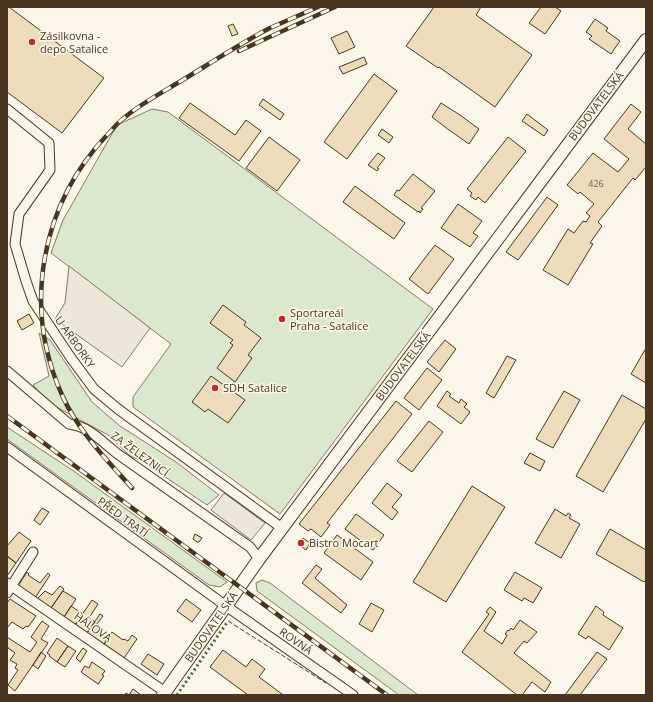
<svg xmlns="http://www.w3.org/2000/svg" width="653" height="702" viewBox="0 0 653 702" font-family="'Open Sans',sans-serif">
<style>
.green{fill:#dce7d0;stroke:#887966}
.parking{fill:#ede7d9;stroke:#887966}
.building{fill:#ecdcbc;stroke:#4a3520}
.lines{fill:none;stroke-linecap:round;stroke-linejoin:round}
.minor-casing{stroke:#4a3520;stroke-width:11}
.tertiary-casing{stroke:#4a3520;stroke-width:14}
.minor{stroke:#fbf6e9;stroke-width:9}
.tertiary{stroke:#fbf6e9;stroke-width:12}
.rail-casing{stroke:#4a3520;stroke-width:4.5}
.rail{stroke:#fbf6e9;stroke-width:3;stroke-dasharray:9;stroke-linecap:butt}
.hedge{stroke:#436837;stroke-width:3;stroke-dasharray:2 3;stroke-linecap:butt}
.fence{stroke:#4a3520;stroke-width:1;stroke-dasharray:5 2;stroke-linecap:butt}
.poi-dot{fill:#c62828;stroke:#fbf6e9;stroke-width:1.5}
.labels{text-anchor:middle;stroke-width:3;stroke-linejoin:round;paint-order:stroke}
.number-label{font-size:9px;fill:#725f47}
.poi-label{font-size:11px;fill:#4a3520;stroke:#fbf6e9;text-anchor:start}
.street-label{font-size:11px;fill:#4a3520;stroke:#fbf6e9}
</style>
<rect width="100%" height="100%" fill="#fbf6e9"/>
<path class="green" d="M152,109L168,112L433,309L280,514L133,407V397L171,344L51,253L63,220L117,125Z
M39,333L50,340L92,402L120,426L176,462L219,495L207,505L140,460L130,456L108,435L49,403L33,385L49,376Z
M7,427L75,472L227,582L220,587L209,585L7,439Z
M262,580L270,583L418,695H399L257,591L256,583Z"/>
<path class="parking" d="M69,266L150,328L122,367L55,319L65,303Z
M224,493L265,523L251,540L211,510Z"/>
<path class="building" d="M7,7H9L104,78L62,133L7,92Z
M434,7H481L476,15L532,55L495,107L439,67L438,68L406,46Z
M541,7H555L561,11L545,34L529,23Z
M595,19L608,28L606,31L620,41L611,54L589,39L592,36L586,32Z
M233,24L238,34L232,36L228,26Z
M347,31L355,47L339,54L331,38Z
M364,57L367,64L343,74L339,67Z
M374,74L397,91L347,159L324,142Z
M263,99L284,114L280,120L259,105Z
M190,103L235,135L246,120L261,131L239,161L179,118Z
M441,103L460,115L479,129L469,144L449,130L432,117Z
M631,104L641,112L628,129L646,144V167L635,180L633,178L598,222L602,226L590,243L593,244L568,285L543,270L568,229L574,233L583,221L586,222L590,216L586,213L594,204L580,192L578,194L567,185L593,153L618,172L629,159L604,139Z
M527,114L548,130L544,136L522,121Z
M382,129L393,137L389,143L378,135Z
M269,137L300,160L277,191L246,168Z
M508,137L526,151L485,203L478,197L476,200L470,196L472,193L467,189Z
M378,153L385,158L377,168L379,169L377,171L368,165Z
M413,174L435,191L421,208L423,209L420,213L419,211L418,212L394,195L397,190L399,191Z
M355,186L405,223L394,239L343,202Z
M547,197L558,205L518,260L506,252Z
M458,204L482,221L473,233L478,236L470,247L441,228Z
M435,245L454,259L428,294L409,279Z
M223,305L246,322L244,325L261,338L248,355L252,358L235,382L217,368L233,345L230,343L233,340L210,323Z
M29,314L34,323L22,330L17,321Z
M445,340L456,349L439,372L427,362Z
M646,348V383L631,374Z
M507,356L516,360L494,398L486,393Z
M427,368L442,380L419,410L404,398Z
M211,376L245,400L228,423L208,409L205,412L192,402Z
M447,391L451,394L449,396L459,403L461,399L467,404L464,407L470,412L461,424L437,406Z
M564,391L580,400L553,448L536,439Z
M622,395L646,409V419L603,492L576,476Z
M396,401L412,414L327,523L330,525L321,537L311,529L308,531L299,524Z
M429,421L443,432L412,472L397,461Z
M530,453L545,461L540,471L524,463Z
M387,483L402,495L392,507L398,512L392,520L372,503Z
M472,486L505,507L446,602L413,582Z
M42,508L49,512L40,525L34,520Z
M555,509L566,516L568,513L571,515L569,518L580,524L561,558L535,543Z
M356,514L384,535L373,550L345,529Z
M610,529L646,550V580L644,582L596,554Z
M19,532L31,541L16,563L7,556V546Z
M195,534L202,538L199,542H197L193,539Z
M337,535L373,562L361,580L324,553Z
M303,538L310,543L306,550L298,544Z
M8,557L16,563L7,576V559Z
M316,565L322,569L315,578L347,605L341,613L302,583Z
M27,572L29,574L28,575L40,583L48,573L50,575L35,598L18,586Z
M515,572L542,588L533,603L524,598L522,601L504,590Z
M60,586L64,589L51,608L37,599L45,591L52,595Z
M63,591L76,599L64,617L51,608Z
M10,599L36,616L28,627L26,626L23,629L12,622L7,628V603Z
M186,599L201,610L192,622L177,611Z
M92,600L98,604L89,618L95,622L87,633L75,625Z
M371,603L384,610L372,632L359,624Z
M71,606L83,614L75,625L64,617Z
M596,606L604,612L603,615L623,628L609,650L588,636L586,639L578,634Z
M490,607L496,612L484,631L502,644L507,635L505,634L508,630L509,631L511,628L513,630L520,620L537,632L527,643L524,641L514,653L551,682L545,692L532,682L522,695H517L462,652L489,614L486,612Z
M100,614L103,616L97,624L100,626L97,631L108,638L104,644L87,633Z
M42,621L49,626L41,639L48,643L15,691L8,685L18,670L15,668L17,664L10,660L15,653L7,647V637L30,652L37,642L31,637Z
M112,632L123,640L124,639L128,641L132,635L137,639L124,658L104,644Z
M57,638L68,646L57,662L49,656L50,655L47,653Z
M68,646L76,651L65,667L57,662Z
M83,648L87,651L80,662L76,658Z
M223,650L246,667L252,659L265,669L259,677L282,694L281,695H248L210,667Z
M41,652L46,656L38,669L33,665Z
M597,652L607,659L580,695H565Z
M148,654L164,664L157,675L141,664Z
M92,662L105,671L102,675L104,676L98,684L81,672L85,666L89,668Z
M133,689L141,695H125L126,693L129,695Z"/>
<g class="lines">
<g class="minor-casing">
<path id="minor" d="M7,109L49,143L50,170L19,214L15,244L26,281L33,301L71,358L94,389L118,409L282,528
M7,371L69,424C92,427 104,445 122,457C165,487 208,517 250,547L259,559
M7,447L226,606L353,695
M7,583L165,692
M7,593L33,552"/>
</g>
<g class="tertiary-casing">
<path id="tertiary" d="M163,695L259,559L646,40"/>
</g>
<use href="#minor" class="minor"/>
<use href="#tertiary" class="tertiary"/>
<g class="rail-casing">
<path id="rail" d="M239,51L335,7
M7,416L387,695
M132,488C106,459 78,431 62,395C22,306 41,204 108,134C113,129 118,122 124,118C140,104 163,92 181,81C211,63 239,44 270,28C286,21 302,14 318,7"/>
</g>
<use href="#rail" class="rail"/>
<path class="hedge" d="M177,695L228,621"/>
<path class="fence" d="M228,621L326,683"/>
</g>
<g class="poi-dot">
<circle cx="32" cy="42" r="4"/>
<circle cx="282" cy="319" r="4"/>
<circle cx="215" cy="388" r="4"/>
<circle cx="301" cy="543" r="4"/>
</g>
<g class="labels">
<g class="number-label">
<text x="596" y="187">426</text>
</g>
<g class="poi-label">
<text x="40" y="40">Zásilkovna -<tspan x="40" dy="13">depo Satalice</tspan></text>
<text x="290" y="317">Sportareál<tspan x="290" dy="13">Praha - Satalice</tspan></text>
<text x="223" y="392">SDH Satalice</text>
<text x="309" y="547">Bistro Mocart</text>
</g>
<g class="street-label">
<text transform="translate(596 106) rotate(-53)" y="4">BUDOVATELSKÁ</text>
<text transform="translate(75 342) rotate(55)" y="4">U ARBORKY</text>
<text transform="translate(403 366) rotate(-53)" y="4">BUDOVATELSKÁ</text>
<text transform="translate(140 454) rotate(36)" y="4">ZA ŽELEZNICÍ</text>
<text transform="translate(123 517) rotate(36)" y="4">PŘED TRATÍ</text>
<text transform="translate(93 627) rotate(35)" y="4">HÁLOVA</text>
<text transform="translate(211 627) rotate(-55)" y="4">BUDOVATELSKÁ</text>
<text transform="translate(296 641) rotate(35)" y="4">ROVNÁ</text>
</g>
</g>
<rect width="653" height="702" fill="none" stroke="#4a3520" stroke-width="16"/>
</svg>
